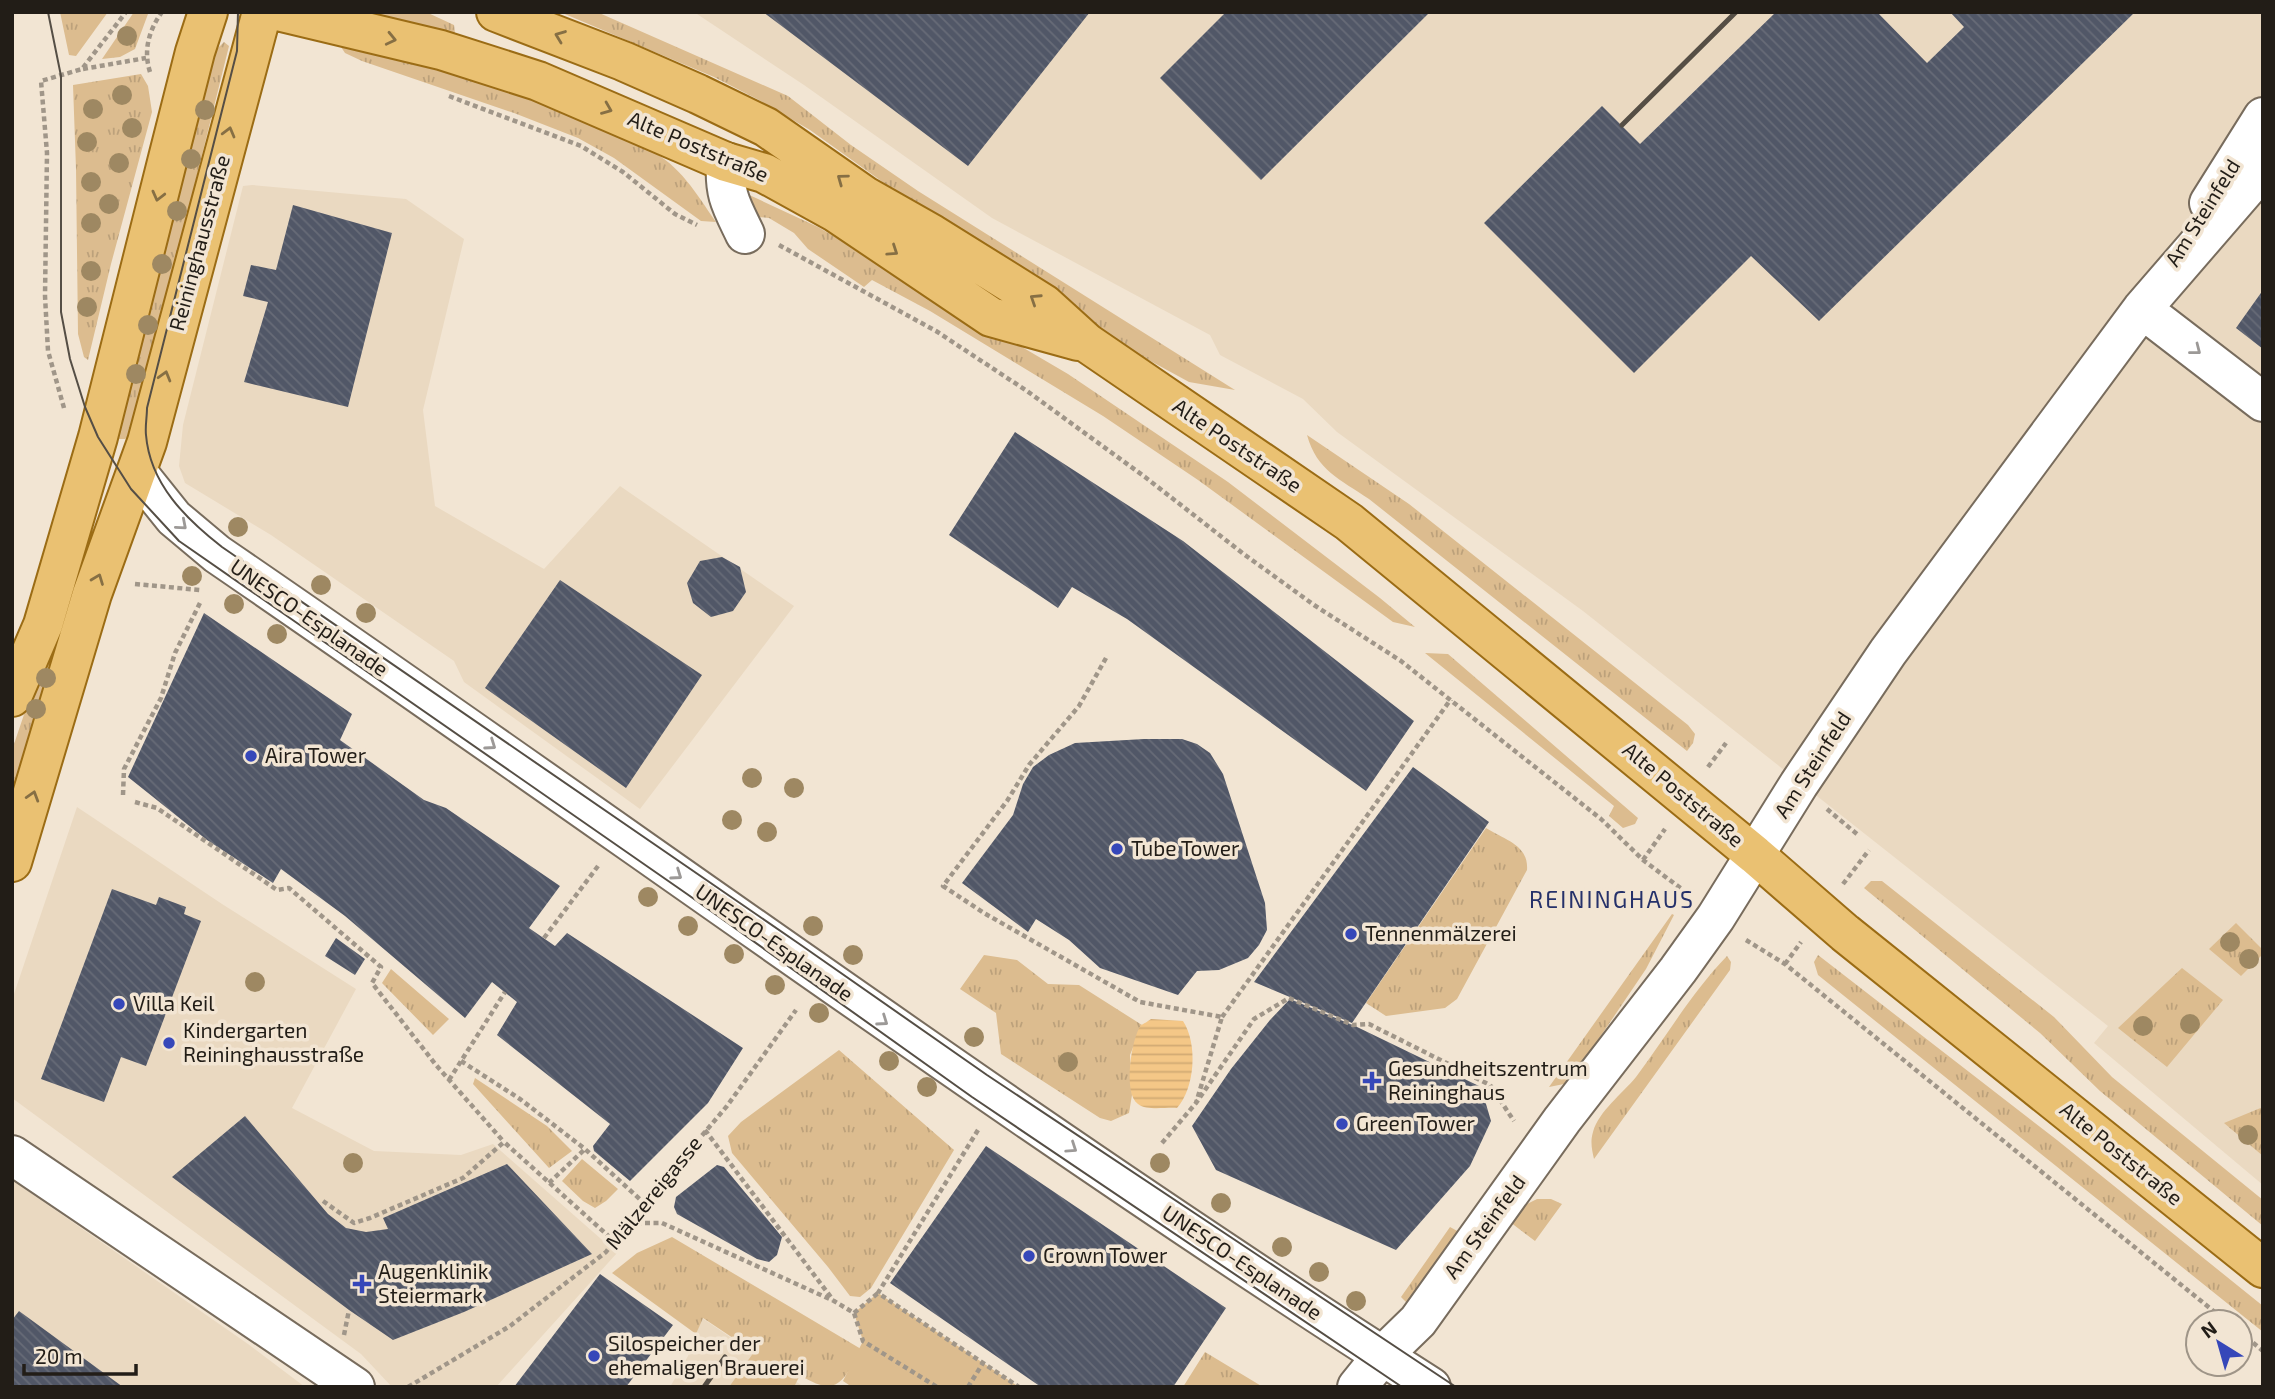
<svg xmlns="http://www.w3.org/2000/svg" width="2275" height="1399" viewBox="0 0 2275 1399" font-family="'Exo 2',sans-serif">
<style>
.built{fill:#ead9c1}
.grass{fill:url(#grass-tufts)}
.green{fill:#dcbc8f}
.water{fill:url(#water-rules)}
.building{fill:url(#building-back-hatch)}
.lines{fill:none;stroke-linecap:round;stroke-linejoin:round}
.minor-casing{stroke:#786c5d;stroke-width:42}
.major-casing{stroke:#9b6c15;stroke-width:42}
.path{stroke:#a09689;stroke-width:4.5;stroke-dasharray:5 3.5;stroke-linecap:butt}
.minor{stroke:#fff;stroke-width:38}
.major{stroke:#eac172;stroke-width:38}
.tram{stroke:#554e45;stroke-width:2}
.rail{stroke:#554e45;stroke-width:5}
.tree{fill:#9e8862}
.oneway{stroke:#866f44}
.oneway2{stroke:#9c9997}
.poi-dot{fill:#3647b9;stroke:#f2e5d3;stroke-width:2.5}
.labels{text-anchor:middle;stroke-width:7;stroke-linejoin:round;paint-order:stroke}
.street-label{font-size:21px;fill:#221d17;stroke:#f2e5d3}
.poi-label{font-size:21px;fill:#221d17;stroke:#f2e5d3;text-anchor:start}
.neighbourhood-label{font-size:23px;letter-spacing:2px;fill:#25316a;stroke:#f2e5d3}
</style>
<defs>
<pattern id="grass-tufts" width="24" height="20" patternUnits="userSpaceOnUse" patternTransform="scale(1.75)"><rect width="24" height="20" fill="#dcbc8f"/><path d="M3 7l-1-3M5 7V3M7 7l1-3M15 17l-1-3M17 17v-4M19 17l1-3" fill="none" stroke="#bca17b"/></pattern>
<pattern id="water-rules" width="6" height="5" patternUnits="userSpaceOnUse" patternTransform="scale(1.75)"><rect width="6" height="5" fill="#f4c787"/><path d="M0 2.5h6" fill="none" stroke="#d1aa74"/></pattern>
<pattern id="building-back-hatch" width="6" height="6" patternUnits="userSpaceOnUse" patternTransform="scale(1.75)"><rect width="6" height="6" fill="#515767"/><path d="M-1 5l2 2M0 0l6 6M5-1l2 2" fill="none" stroke="#676b77"/></pattern>
</defs>
<rect width="100%" height="100%" fill="#f2e5d3"/>
<path class="built" d="M694,12H2263V1185L2094,1043L2108,1026L1583,611L1337,432L1303,399L1220,355L1210,335L992,218L804,85Z
M252,185L406,199L464,239L423,410L435,506L544,569L620,486L794,606L640,809L464,682L454,661L271,535L185,483L179,466L183,425L243,186Z
M77,807L222,904L356,989L292,1108L374,1151L461,1155L493,1144L617,1253L496,1387H392L361,1354L12,1098V1000Z
M12,1180L248,1344L305,1387H12Z
M702,1318L804,1387H670L688,1356Z"/>
<path class="grass" d="M60,12H108L76,56L69,55Z
M134,12L148,14L135,49L120,57L102,59Z
M356,12H426L454,25L455,33L453,35Z
M560,12H597L788,96L851,145L918,191L1235,390L1189,382L1145,358L940,223L810,130L757,99L714,77Z
M224,42L229,46L175,264L135,414L133,433L125,439H117L201,84L218,48Z
M341,47L478,80L519,94L648,149C681,166 695,192 716,222L701,221L614,158L578,138L514,113L362,61L345,53Z
M141,74L148,86L152,112L111,264L88,360L84,357L78,334L76,169L73,85Z
M745,193L818,227L1068,374L1228,482L1380,598L1415,627L1393,622L1198,480L1103,416L930,311L872,280L864,287L808,249L794,233L769,218L748,216Z
M1307,435L1409,504L1688,725L1695,734L1693,743L1687,751L1369,499C1340,479 1317,471 1307,435Z
M59,611L73,615L12,833V750Z
M1425,653L1448,654L1638,818L1635,824L1623,828L1609,816L1614,806Z
M1486,828C1505,840 1529,845 1527,870L1457,999L1445,1008L1386,1016L1366,1003Z
M1871,881H1882L2054,1017L2112,1077L2263,1200V1226L2100,1091L2040,1033L1864,888Z
M1672,914L1674,915L1646,969L1573,1077L1564,1084L1549,1087Z
M2236,923L2263,950V954L2241,976L2209,949Z
M984,955L1017,960L1048,984L1079,985L1142,1025L1130,1055L1132,1095L1129,1113L1111,1121L1100,1118L1001,1054L996,1013L960,989Z
M1818,955L2057,1140L2263,1306V1332L1818,975L1814,962Z
M1727,956L1731,962L1730,970L1594,1159C1592,1150 1590,1142 1593,1132C1599,1111 1622,1094 1636,1077C1666,1037 1692,992 1727,956Z
M2182,968L2223,1000L2167,1067L2118,1028Z
M391,969L449,1019L433,1035L382,983Z
M839,1050L954,1150L871,1288L860,1297L850,1296L828,1267L732,1153L728,1136L741,1122Z
M475,1078L547,1126L572,1151L549,1168L473,1084Z
M2263,1107V1156L2224,1123Z
M582,1159L618,1189L606,1201L595,1208L583,1201L562,1181Z
M1537,1199H1551L1562,1204L1535,1241L1510,1222L1523,1206Z
M1450,1227L1461,1233L1408,1304L1401,1297Z
M672,1237L861,1349C843,1381 838,1399 800,1375L794,1387H729L754,1352L703,1318L696,1334L612,1273L637,1253Z
M1205,1352L1263,1387H1183Z"/>
<path class="green" d="M878,1293L1019,1387H852L843,1381L863,1341L854,1313Z"/>
<path class="water" d="M1151,1019L1183,1021C1198,1044 1195,1088 1177,1108C1166,1107 1147,1111 1138,1104C1123,1094 1131,1039 1141,1025C1142,1025 1150,1020 1151,1019Z"/>
<path class="building" d="M763,12H1090L968,166Z
M1226,12H1430L1261,180L1160,78Z
M1776,12H1877L1927,63L1964,27L1950,12H2135L1819,321L1751,256L1634,373L1484,223L1602,106L1640,144Z
M293,205L392,233L348,407L244,382L268,302L243,296L251,265L276,270Z
M2263,290V349L2236,328Z
M1015,432L1183,541L1414,721L1366,791L1127,619L1072,587L1058,608L949,535Z
M722,557L740,567L746,592L733,611L711,617L693,603L687,583L700,561Z
M560,580L702,675L626,788L485,688Z
M204,613L352,714L340,740L424,800L446,808L560,886L529,928L555,946L567,933L743,1048L708,1103L630,1181L594,1151L593,1146L610,1124L497,1035L517,1002L492,982L465,1018L345,916L281,869L273,883L207,840L128,777Z
M1144,739H1182L1197,744L1210,753L1223,774L1265,903L1267,930L1259,945L1248,958L1219,970L1197,971L1178,995L1100,968L1069,940L1036,919L1028,932L962,883L1013,815L1023,784L1033,767L1049,755L1075,743Z
M1413,767L1489,822L1352,1023L1254,982Z
M112,889L156,905L159,897L186,907L184,914L201,921L146,1066L121,1057L104,1102L41,1079Z
M336,938L365,959L355,975L325,956Z
M1290,999L1355,1026L1481,1087L1491,1121L1470,1166L1396,1250L1216,1170L1192,1126L1231,1069L1270,1020Z
M245,1116L328,1214L346,1228L366,1232L388,1229L383,1218L507,1164L592,1254L464,1312L393,1340L349,1310L172,1177Z
M986,1146L1226,1308L1173,1387H1041L890,1283Z
M717,1165L724,1167L782,1237L777,1255L769,1262L757,1259L677,1214L674,1207L676,1197Z
M600,1274L673,1325L626,1387H514Z
M19,1311L123,1387H12V1320Z"/>
<g class="lines">
<g class="minor-casing">
<path id="minor" d="M726,162C724,195 731,205 745,234
M2209,203L2263,117
M2142,309L2263,402
M138,473L174,518L217,554C622,831 1017,1123 1431,1387
M12,1155L355,1387
M1357,1387L1382,1356L1418,1321L1562,1120L1678,970L1716,917L1799,784L1888,652L2142,309L2263,169"/>
</g>
<g class="major-casing">
<path id="major" d="M282,12L441,50L538,81L726,162L764,173L835,212L991,317L1078,341
M496,12L623,61L698,94L766,127L865,196L932,234L1044,304L1087,343L1349,522L1755,855L1845,933L2263,1268
M12,697L43,625L98,437L168,158L195,52L208,12
M12,862L92,594L147,442L262,12"/>
</g>
<path class="path" d="M83,69L146,58
M150,72C143,50 149,30 162,12
M449,96L581,146L623,172L675,214L697,225
M779,245L936,331L1027,391L1145,477L1245,555L1314,605L1401,661L1601,819L1643,860L1687,893
M64,408L48,351L45,296L47,153L41,81L82,69L126,12
M135,584L200,590
M1106,658L1079,706L1029,765L1007,801L943,886L984,913L1140,1002L1222,1017L1196,1103
M1708,767L1726,743
M123,795L124,769L161,698L175,653L200,603
M135,802L157,808L277,890L289,888L381,967L372,983L436,1065L504,1142
M1827,809L1858,835
M1643,860L1665,829
M1843,884L1869,850
M544,938L598,866
M1746,940L1785,964L2227,1322
M1785,964L1801,942
M1222,1017L1451,699
M461,1061L520,1099L585,1149L644,1203
M449,1080L505,992
M705,1130L833,1300
M978,1130L878,1293L1019,1387
M1162,1143L1196,1103L1254,1019L1289,998L1353,1025L1369,1024L1490,1085L1514,1121
M549,1183L585,1149
M323,1201L354,1223L370,1218L463,1178L504,1142L614,1241
M628,1223H662L834,1301L854,1313L863,1341L937,1387
M854,1313L878,1293
M2240,1332L2263,1351
M344,1335L349,1310
M408,1387L510,1326L606,1252L628,1223L727,1106L796,1010
M968,1387L983,1363"/>
<use href="#minor" class="minor"/>
<use href="#major" class="major"/>
<path class="tram" d="M48,12L61,76V312L70,359L85,407L98,437L131,489L179,541L687,894L972,1097L1402,1387
M238,12L237,51L147,408C147,417 145,426 146,435C150,484 186,519 222,547L798,943L987,1075L1456,1387"/>
<path class="rail" d="M1622,125L1736,12
M704,1387L725,1357"/>
</g>
<g class="tree">
<circle cx="127" cy="36" r="10"/>
<circle cx="122" cy="95" r="10"/>
<circle cx="93" cy="109" r="10"/>
<circle cx="205" cy="110" r="10"/>
<circle cx="132" cy="128" r="10"/>
<circle cx="87" cy="142" r="10"/>
<circle cx="191" cy="159" r="10"/>
<circle cx="119" cy="163" r="10"/>
<circle cx="91" cy="182" r="10"/>
<circle cx="109" cy="204" r="10"/>
<circle cx="177" cy="211" r="10"/>
<circle cx="91" cy="223" r="10"/>
<circle cx="162" cy="264" r="10"/>
<circle cx="91" cy="271" r="10"/>
<circle cx="87" cy="307" r="10"/>
<circle cx="148" cy="325" r="10"/>
<circle cx="136" cy="374" r="10"/>
<circle cx="238" cy="527" r="10"/>
<circle cx="192" cy="576" r="10"/>
<circle cx="321" cy="585" r="10"/>
<circle cx="234" cy="604" r="10"/>
<circle cx="366" cy="613" r="10"/>
<circle cx="277" cy="634" r="10"/>
<circle cx="46" cy="678" r="10"/>
<circle cx="36" cy="709" r="10"/>
<circle cx="752" cy="778" r="10"/>
<circle cx="794" cy="788" r="10"/>
<circle cx="732" cy="820" r="10"/>
<circle cx="767" cy="832" r="10"/>
<circle cx="648" cy="897" r="10"/>
<circle cx="688" cy="926" r="10"/>
<circle cx="813" cy="926" r="10"/>
<circle cx="2230" cy="942" r="10"/>
<circle cx="734" cy="954" r="10"/>
<circle cx="853" cy="955" r="10"/>
<circle cx="2249" cy="959" r="10"/>
<circle cx="255" cy="982" r="10"/>
<circle cx="775" cy="985" r="10"/>
<circle cx="819" cy="1013" r="10"/>
<circle cx="2190" cy="1024" r="10"/>
<circle cx="2143" cy="1026" r="10"/>
<circle cx="974" cy="1037" r="10"/>
<circle cx="889" cy="1061" r="10"/>
<circle cx="1068" cy="1062" r="10"/>
<circle cx="927" cy="1087" r="10"/>
<circle cx="2248" cy="1135" r="10"/>
<circle cx="353" cy="1163" r="10"/>
<circle cx="1160" cy="1163" r="10"/>
<circle cx="1221" cy="1203" r="10"/>
<circle cx="1282" cy="1247" r="10"/>
<circle cx="1319" cy="1272" r="10"/>
<circle cx="1356" cy="1301" r="10"/>
</g>
<defs><path id="oneway-chevron" d="M-2-3.5L2.5 0L-2 3.5" fill="none" stroke-width="1.6" stroke-linecap="round" stroke-linejoin="round" transform="scale(1.75)"/></defs>
<g class="oneway">
<use href="#oneway-chevron" transform="translate(560 36) rotate(-159)"/>
<use href="#oneway-chevron" transform="translate(391 39) rotate(13)"/>
<use href="#oneway-chevron" transform="translate(607 109) rotate(22)"/>
<use href="#oneway-chevron" transform="translate(229 132) rotate(-75)"/>
<use href="#oneway-chevron" transform="translate(842 179) rotate(-144)"/>
<use href="#oneway-chevron" transform="translate(158 196) rotate(104)"/>
<use href="#oneway-chevron" transform="translate(893 251) rotate(34)"/>
<use href="#oneway-chevron" transform="translate(1035 299) rotate(-147)"/>
<use href="#oneway-chevron" transform="translate(165 376) rotate(-74)"/>
<use href="#oneway-chevron" transform="translate(98 579) rotate(-69)"/>
<use href="#oneway-chevron" transform="translate(33 796) rotate(-73)"/>
</g>
<g class="oneway2">
<use href="#oneway-chevron" transform="translate(2196 350) rotate(38)"/>
<use href="#oneway-chevron" transform="translate(182 525) rotate(41)"/>
<use href="#oneway-chevron" transform="translate(491 745) rotate(35)"/>
<use href="#oneway-chevron" transform="translate(677 875) rotate(35)"/>
<use href="#oneway-chevron" transform="translate(883 1021) rotate(35)"/>
<use href="#oneway-chevron" transform="translate(1072 1148) rotate(34)"/>
</g>
<g class="poi-dot">
<circle cx="251" cy="756" r="7"/>
<circle cx="1117" cy="849" r="7"/>
<circle cx="1351" cy="934" r="7"/>
<circle cx="119" cy="1004" r="7"/>
<circle cx="169" cy="1043" r="7"/>
<path d="M1368.5 1070.5h7v7h7v7h-7v7h-7v-7h-7v-7h7z"/>
<circle cx="1342" cy="1124" r="7"/>
<circle cx="1029" cy="1256" r="7"/>
<path d="M358.5 1273.5h7v7h7v7h-7v7h-7v-7h-7v-7h7z"/>
<circle cx="594" cy="1356" r="7"/>
</g>
<g class="labels">
<g class="street-label">
<text transform="translate(698 147) rotate(23)" y="7">Alte Poststraße</text>
<text transform="translate(2203 213) rotate(-58)" y="7">Am Steinfeld</text>
<text transform="translate(200 243) rotate(-75)" y="7">Reininghausstraße</text>
<text transform="translate(1237 446) rotate(34)" y="7">Alte Poststraße</text>
<text transform="translate(309 618) rotate(35)" y="7">UNESCO-Esplanade</text>
<text transform="translate(1813 765) rotate(-57)" y="7">Am Steinfeld</text>
<text transform="translate(1683 795) rotate(40)" y="7">Alte Poststraße</text>
<text transform="translate(774 943) rotate(35)" y="7">UNESCO-Esplanade</text>
<text transform="translate(2121 1154) rotate(39)" y="7">Alte Poststraße</text>
<text transform="translate(654 1193) rotate(-51)" y="7">Mälzereigasse</text>
<text transform="translate(1485 1227) rotate(-54)" y="7">Am Steinfeld</text>
<text transform="translate(1242 1263) rotate(34)" y="7">UNESCO-Esplanade</text>
</g>
<g class="poi-label">
<text x="265" y="763">Aira Tower</text>
<text x="1131" y="856">Tube Tower</text>
<text x="1365" y="941">Tennenmälzerei</text>
<text x="133" y="1011">Villa Keil</text>
<text x="183" y="1038">Kindergarten<tspan x="183" dy="24">Reininghausstraße</tspan></text>
<text x="1388" y="1076">Gesundheitszentrum<tspan x="1388" dy="24">Reininghaus</tspan></text>
<text x="1356" y="1131">Green Tower</text>
<text x="1043" y="1263">Crown Tower</text>
<text x="378" y="1279">Augenklinik<tspan x="378" dy="24">Steiermark</tspan></text>
<text x="608" y="1351">Silospeicher der<tspan x="608" dy="24">ehemaligen Brauerei</tspan></text>
</g>
<g class="neighbourhood-label">
<text x="1612" y="908">REININGHAUS</text>
</g>
</g>
<rect width="2275" height="1399" fill="none" stroke="#221d17" stroke-width="28"/>
<g transform="translate(2219 1343) rotate(323)"><circle r="33" fill="#f2e5d3" stroke="#9f9588" stroke-width="2"/>
<path d="M0-5L12 26L0 18L-12 26Z" fill="#3647b9"/>
<text y="-10" font-size="19" font-weight="bold" text-anchor="middle" fill="#221d17">N</text>
</g>
<path d="M24 1364v10h112v-10" fill="none" stroke="#221d17" stroke-width="3.5"/>
<text x="35" y="1364" font-size="21" fill="#221d17" stroke="#f2e5d3" stroke-width="5" paint-order="stroke">20 m</text>
</svg>
